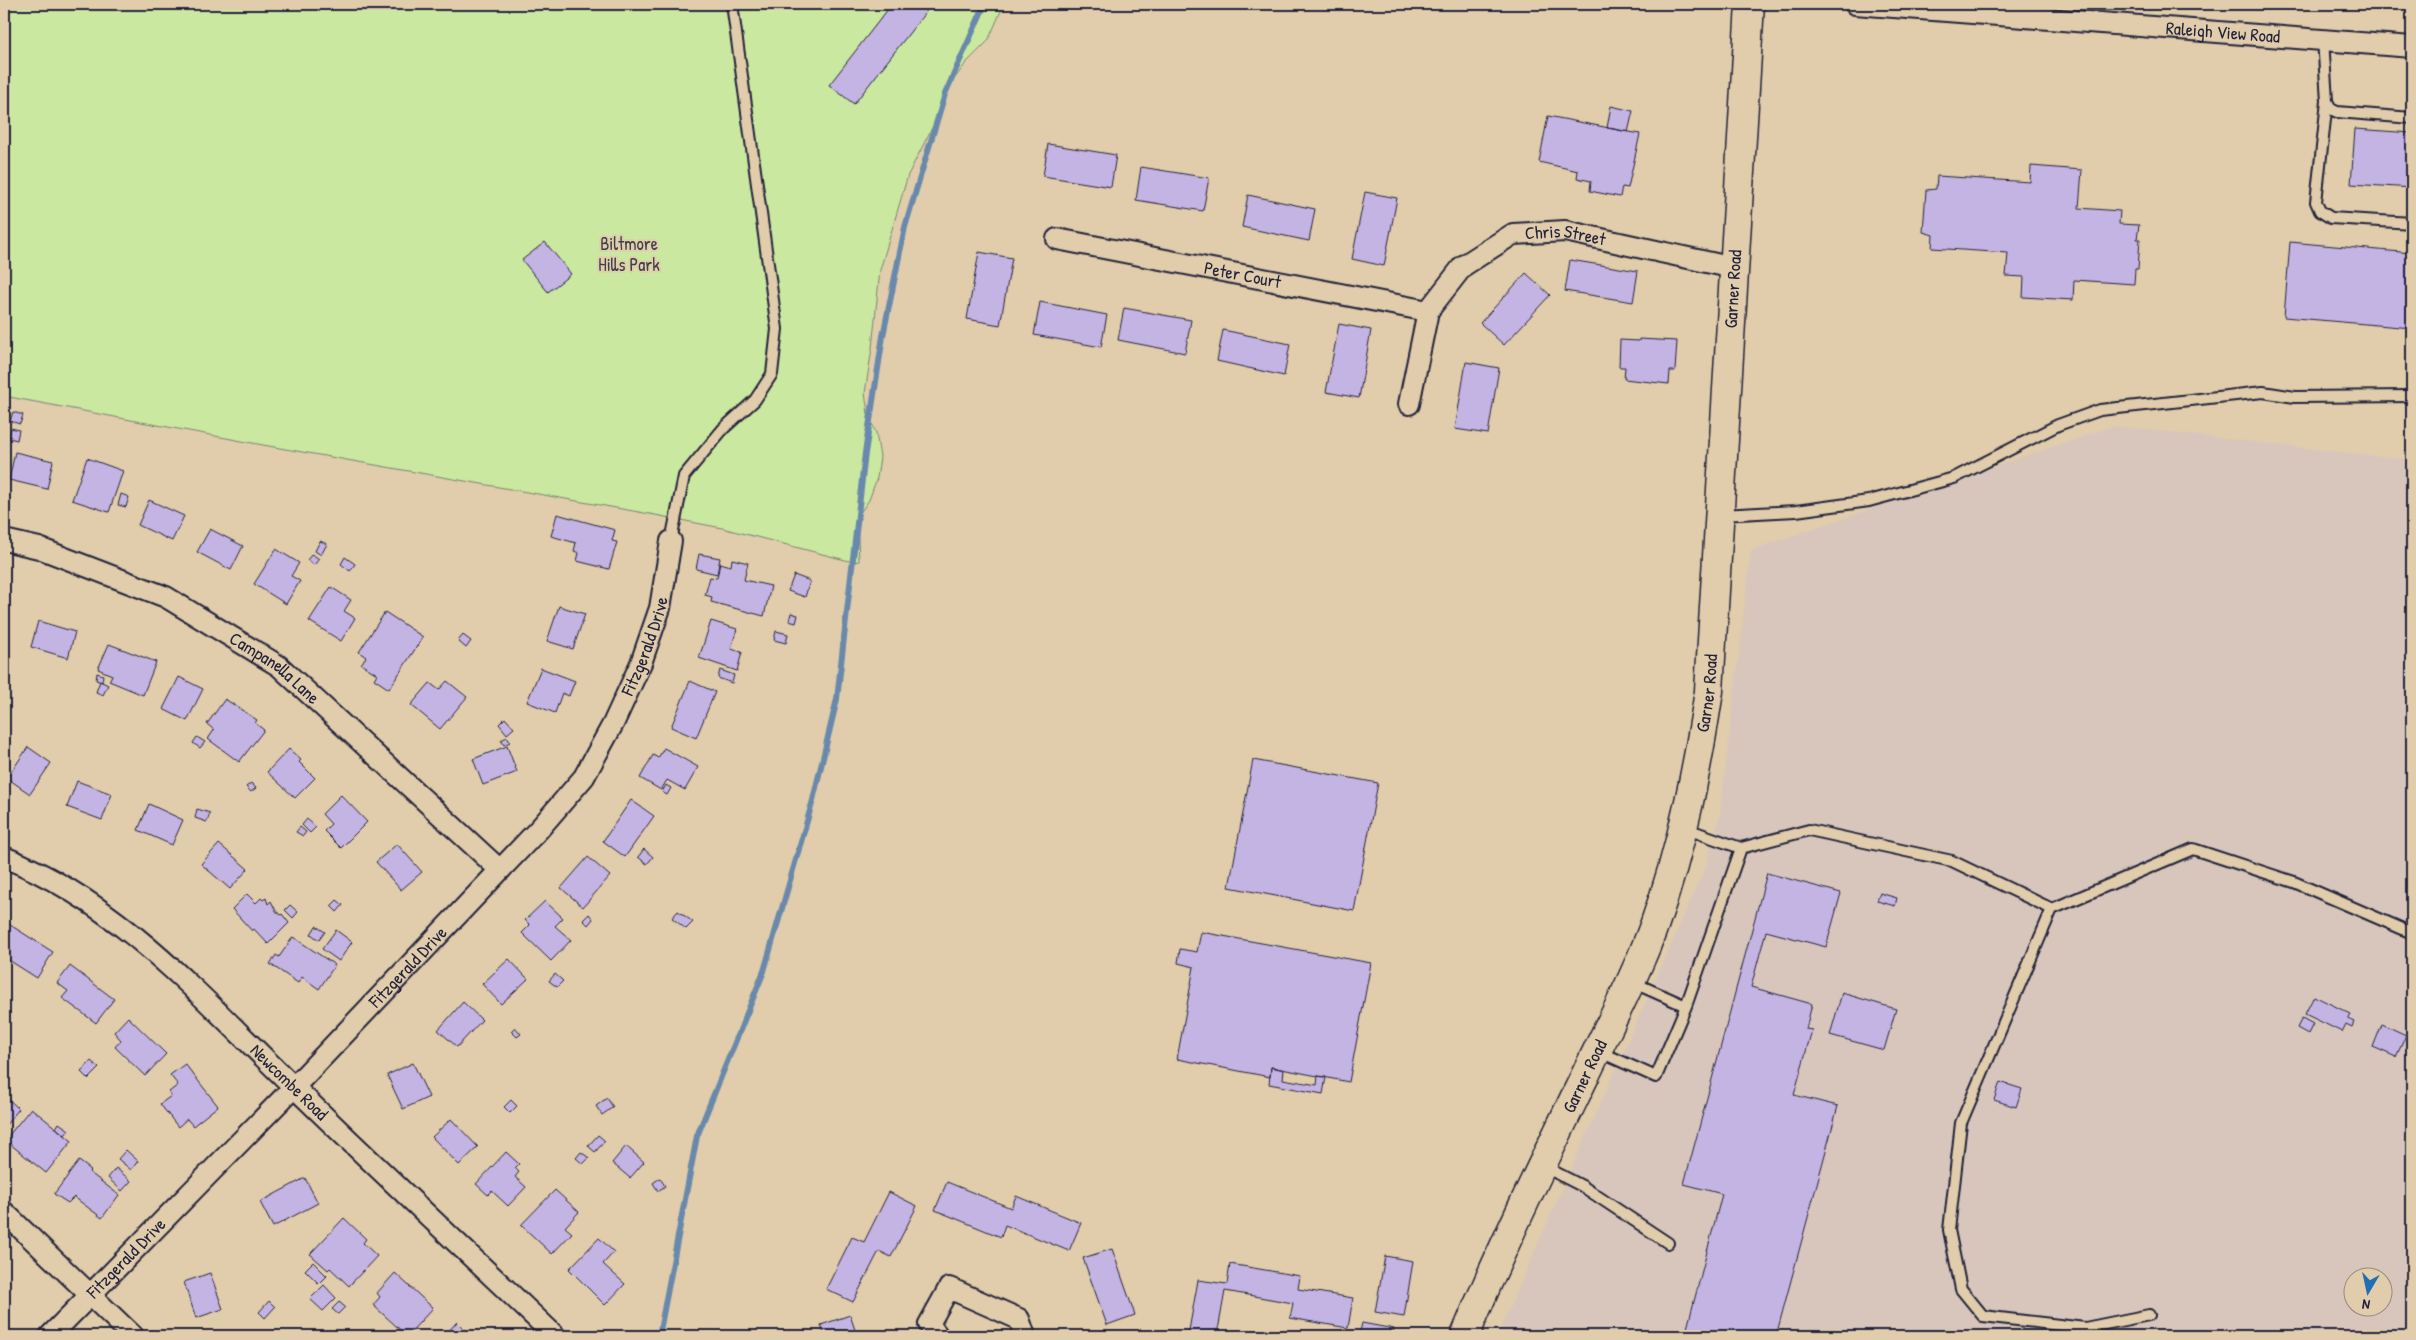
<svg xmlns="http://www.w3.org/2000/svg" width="2416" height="1340" viewBox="0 0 2416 1340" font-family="'Patrick Hand',sans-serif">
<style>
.built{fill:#d8c6bc;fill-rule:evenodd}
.green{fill:#cae8a0;stroke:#76856e}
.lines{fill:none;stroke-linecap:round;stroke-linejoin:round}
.stream{stroke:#6989ac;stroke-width:6}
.building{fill:#c4b4e4;stroke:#22223b}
.lane-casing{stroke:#22223b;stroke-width:14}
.street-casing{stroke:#22223b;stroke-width:24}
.secondary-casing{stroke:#22223b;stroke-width:31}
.lane{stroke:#e1cdab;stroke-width:10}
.street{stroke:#e1cdab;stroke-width:20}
.secondary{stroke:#e1cdab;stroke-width:28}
.labels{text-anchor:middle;stroke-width:4;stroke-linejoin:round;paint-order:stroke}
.street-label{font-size:18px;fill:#22223b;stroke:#e1cdab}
.park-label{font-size:18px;fill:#3b404a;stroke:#e1cdab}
</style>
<rect width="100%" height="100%" fill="#e1cdab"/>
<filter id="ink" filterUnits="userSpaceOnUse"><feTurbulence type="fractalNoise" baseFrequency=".02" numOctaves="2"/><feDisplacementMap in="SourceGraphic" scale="10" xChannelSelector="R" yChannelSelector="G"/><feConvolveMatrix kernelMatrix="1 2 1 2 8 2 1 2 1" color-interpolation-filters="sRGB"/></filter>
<g filter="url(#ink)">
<path class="built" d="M2113,426L2412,460V1336H1497L1705,868L1720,815L1751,550ZM2354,1278H2384V1308H2354Z"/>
<path class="green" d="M4,4H1004L988,41L966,63L952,82L942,108L908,175L880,270L872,348L865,393L868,414L876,433L880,457L877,478L869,500L857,517L859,561L853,562L722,528L650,514L263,445L4,396Z"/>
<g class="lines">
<path class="stream" d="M659,1336L697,1136L764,971L813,800L837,699L865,453L883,336L905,227L945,94L985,4"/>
</g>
<path class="building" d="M892,4H932L854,104L829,85Z
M1611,106L1633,111L1628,132L1607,128Z
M1548,116L1640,134L1628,188L1622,187L1620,197L1590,191L1591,181L1577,178L1578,171L1539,162Z
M2355,129L2412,133V188L2351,184Z
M1048,144L1116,155L1111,187L1043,176Z
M2031,166L2082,170L2079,208L2120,211L2119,224L2139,225L2137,239H2140L2138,269H2135L2134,284L2074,280L2073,300L2023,297L2024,277L2006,276L2008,253L1932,248L1933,235L1923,232L1926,190L1936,189L1937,176L2030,182Z
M1141,167L1209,178L1203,211L1136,200Z
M1365,192L1397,198L1384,266L1352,259Z
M1248,195L1315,209L1309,241L1242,227Z
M545,242L571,274L548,292L522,260Z
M2290,242L2412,253V328L2284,317Z
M979,252L1012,258L1000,325L967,319Z
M1570,260L1638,271L1633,302L1565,291Z
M1526,273L1550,295L1504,345L1480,323Z
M1040,302L1107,315L1101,347L1034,335Z
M1124,308L1191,320L1185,353L1118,340Z
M1339,324L1371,330L1359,398L1326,392Z
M1223,330L1290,344L1284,376L1217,361Z
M1639,339L1677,341L1675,371H1670L1669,384L1624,379L1625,367H1619L1620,340L1639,341Z
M1466,362L1499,368L1488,434L1455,429Z
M13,412L23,415L20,424L10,421Z
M11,428L19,430L17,440L9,438Z
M15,452L53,461L47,489L9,480Z
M87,458L123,471L109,512L72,500Z
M121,494L129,497L126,507L118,505Z
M149,500L184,516L172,541L138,525Z
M557,514L615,530L612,541L617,542L609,569L577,561L579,553L574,551L576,543L551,536Z
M210,529L243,546L231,570L197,552Z
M320,541L327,544L321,555L315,551Z
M276,549L299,563L291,576L300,581L286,604L254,584Z
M312,554L319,559L314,565L307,560Z
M699,554L720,558L717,574L696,569Z
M345,557L355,564L350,571L341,564Z
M732,559L748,563L744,580L771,586L764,616L711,602L712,597L705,595L710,577L717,578L720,563L731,566Z
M794,575L810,581L805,597L788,591Z
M331,587L351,600L344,611L355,618L341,641L309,621Z
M4,604L9,605L4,624Z
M559,606L585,614L573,649L547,641Z
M385,612L423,637L389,689L374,679L377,674L361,664L366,657L359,652Z
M791,613L798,615L796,623L789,621Z
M38,621L75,632L68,658L31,647Z
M711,621L737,629L731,649L742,652L737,671L699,658Z
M776,631L788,634L786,643L774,640Z
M463,635L471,641L466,648L458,641Z
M109,644L156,662L143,695L109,681L112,675L98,669Z
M541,668L575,681L569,696L562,693L555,713L527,702Z
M720,670L734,675L732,683L718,678Z
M97,673L103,675L102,682L96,680Z
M179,677L203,689L187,721L163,709Z
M100,681L108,685L103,695L96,692Z
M447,681L467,697L440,729L411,705L430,683L439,690Z
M690,681L715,692L696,738L671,727Z
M225,699L257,720L255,723L264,730L239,762L208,739L214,730L207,724Z
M505,718L514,728L507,734L499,724Z
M197,737L205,742L200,748L193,743Z
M507,737L510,742L504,745L501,740Z
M507,746L517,772L483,785L473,759Z
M28,747L51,763L30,794L7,778Z
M664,748L698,767L685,790L667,780L661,790L640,778L653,755L658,758Z
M289,749L301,760L299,762L315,778L295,798L267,772Z
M1253,760L1378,783L1354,911L1229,887Z
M77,781L112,794L102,820L67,807Z
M251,783L256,788L251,792L246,787Z
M666,785L671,788L667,795L662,792Z
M341,795L367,822L341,848L324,831L331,824L322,814Z
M631,800L654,816L625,857L603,841Z
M149,804L183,820L172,845L138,830Z
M197,809L210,813L207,822L195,818Z
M307,819L316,827L310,833L302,825Z
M300,827L306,832L303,836L296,832Z
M219,844L248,869L230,889L201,864Z
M397,844L422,872L401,890L376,862Z
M644,849L653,857L647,864L638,857Z
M588,857L610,876L583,907L561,888Z
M1767,873L1841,893L1826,947L1766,931L1751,987L1812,1004L1806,1029L1812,1030L1794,1095L1838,1106L1776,1336H1748L1732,1332L1731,1336H1685L1722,1194L1684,1184Z
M1880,893L1897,898L1895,906L1877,901Z
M247,894L256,903L261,898L263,900L266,898L268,904L271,901L276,911L281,915L282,914L289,923L268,944L254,929L252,931L232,909Z
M337,900L343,905L337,912L331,906Z
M545,901L563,918L555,926L571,940L551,961L522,933L530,925L525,920Z
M290,905L298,912L293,918L285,910Z
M678,911L693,922L686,929L672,918Z
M589,914L593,919L588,925L583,920Z
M7,923L53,952L37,978L4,957L6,948L4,946V928Z
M316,926L325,932L319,940L311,934Z
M336,930L352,942L339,961L322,949Z
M1201,932L1371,963L1349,1082L1271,1067L1270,1077L1177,1059L1194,967L1178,963L1180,949L1197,952Z
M293,937L335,965L319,989L302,977L298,983L270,964L276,955L279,957Z
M509,959L528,979L501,1004L482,984Z
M70,966L114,999L96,1023L62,998L68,991L57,983Z
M555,974L563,981L557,987L549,981Z
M1842,993L1896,1009L1884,1050L1830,1035Z
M2314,996L2351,1014L2348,1019L2354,1022L2352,1027L2346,1024L2342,1032L2305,1014Z
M463,1002L482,1020L457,1047L438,1030Z
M128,1017L166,1054L145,1076L115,1047L121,1040L114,1032Z
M2302,1018L2313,1024L2308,1034L2297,1028Z
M2382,1024L2406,1035L2396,1057L2373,1047Z
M515,1027L521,1034L517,1037L511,1031Z
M91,1061L99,1068L88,1079L81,1072Z
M413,1063L429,1097L403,1109L387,1075Z
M185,1064L218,1106L193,1126L187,1119L178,1127L160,1104L171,1096L169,1092L178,1085L170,1075Z
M1271,1067L1284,1070L1283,1079L1317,1085L1318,1076L1326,1077L1323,1094L1269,1084Z
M2000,1082L2022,1089L2016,1107L1994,1100Z
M4,1095L19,1109L4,1127Z
M607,1098L613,1107L602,1115L596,1106Z
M511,1100L517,1106L510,1113L504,1107Z
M31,1108L72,1141L46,1173L5,1140Z
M451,1119L478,1147L459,1165L432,1137Z
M59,1123L69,1130L65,1135L56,1128Z
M598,1135L605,1141L595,1152L588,1146Z
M626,1146L644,1162L630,1178L612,1163Z
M126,1150L138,1161L131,1170L118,1159Z
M506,1152L519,1164L515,1168L519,1172L515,1177L526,1187L508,1206L492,1191L488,1195L476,1184Z
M581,1152L589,1158L583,1164L576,1158Z
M79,1161L91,1170L89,1172L119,1195L102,1218L74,1197L68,1203L54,1194Z
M116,1168L131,1181L122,1191L108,1178Z
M305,1178L318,1203L273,1227L260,1202Z
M660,1178L665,1186L658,1191L653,1183Z
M947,1182L1011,1208L1016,1196L1081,1223L1069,1251L1005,1225L1001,1237L935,1210Z
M555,1190L579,1212L565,1227L572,1233L552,1254L521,1225Z
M889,1192L917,1206L891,1257L879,1251L853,1302L826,1289L852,1237L864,1242Z
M344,1218L366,1239L363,1243L377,1256L349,1286L330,1268L328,1270L310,1254Z
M599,1238L614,1252L603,1264L625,1284L605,1305L569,1269Z
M1112,1249L1135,1315L1107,1325L1083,1258Z
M1385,1256L1413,1261L1404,1317L1375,1312Z
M313,1262L327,1276L319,1284L305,1270Z
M1230,1264L1300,1276L1298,1289L1353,1298L1348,1328L1290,1318L1293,1303L1225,1291L1217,1336H1188L1198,1280L1227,1284Z
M210,1273L223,1309L196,1318L184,1282Z
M395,1273L433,1308L407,1336L373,1305L380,1297L377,1293Z
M324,1285L336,1298L323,1311L310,1299Z
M269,1301L275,1307L265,1318L259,1312Z
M339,1302L345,1307L338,1314L332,1309Z
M850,1315L857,1336H825L821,1325Z
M457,1322L470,1335L469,1336H444Z
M1362,1323L1394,1329L1392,1336H1359Z"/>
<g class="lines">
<g class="lane-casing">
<path id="lane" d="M2323,39L2327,101L2331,109L2337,112L2412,118
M2327,101L2316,202L2320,211L2331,218L2412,223
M1721,515L1796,511L1869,501L1954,478L2058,425L2100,410L2263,392L2295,397L2412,396
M671,541L684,476L723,429L755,400L772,374L777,329L732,4
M1741,848L1809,830L1952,861L2052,909L1961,1123L1949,1230L1961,1289L1983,1316L2085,1328L2149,1315
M2052,909L2193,849L2294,882L2412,933
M1632,982L1686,1006
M1598,1051L1656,1077L1686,1006L1741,848L1684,828
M1543,1166L1582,1186L1668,1243"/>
</g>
<g class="street-casing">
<g id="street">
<path id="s1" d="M1855,4L2412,47"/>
<path id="s2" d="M1057,239L1428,311"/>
<path id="s3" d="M1409,404L1428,311L1463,266L1513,234L1565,231L1734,268"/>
<path id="s4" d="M4,540L39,548L166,597L279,666L500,870"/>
<path id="s5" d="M4,857C121,903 206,1003 295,1088C381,1172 468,1253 555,1336"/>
<path d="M4,1212L133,1336"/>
<path id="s6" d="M50,1336L294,1087L540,828L584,777L613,724L641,663L660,608L671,541"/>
<path d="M938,1336L929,1324L949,1288L1019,1319L1025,1336"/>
</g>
</g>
<g class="secondary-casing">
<g id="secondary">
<path id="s7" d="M1465,1336C1501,1249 1543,1163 1584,1078C1608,1027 1636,976 1655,923C1682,847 1697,770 1709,691L1750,4"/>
</g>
</g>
<use href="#lane" class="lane"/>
<use href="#street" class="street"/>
<use href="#secondary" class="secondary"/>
</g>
</g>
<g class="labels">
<g class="street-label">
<text dy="6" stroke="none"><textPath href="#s1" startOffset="369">Raleigh View Road</textPath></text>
<text dy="6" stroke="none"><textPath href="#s3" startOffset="264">Chris Street</textPath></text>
<text dy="6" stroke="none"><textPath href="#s2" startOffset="189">Peter Court</textPath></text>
<text dy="6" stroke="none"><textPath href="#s7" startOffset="1096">Garner Road</textPath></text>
<text dy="6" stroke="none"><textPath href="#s6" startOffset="918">Fitzgerald Drive</textPath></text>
<text dy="6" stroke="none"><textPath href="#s4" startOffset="302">Campanella Lane</textPath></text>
<text dy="6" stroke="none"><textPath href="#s7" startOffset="691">Garner Road</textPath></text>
<text dy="6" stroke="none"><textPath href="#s6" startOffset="514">Fitzgerald Drive</textPath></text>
<text dy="6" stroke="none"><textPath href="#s7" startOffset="286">Garner Road</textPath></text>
<text dy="6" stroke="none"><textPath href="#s5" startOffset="366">Newcombe Road</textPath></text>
<text dy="6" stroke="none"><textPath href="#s6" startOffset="109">Fitzgerald Drive</textPath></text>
</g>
<g class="park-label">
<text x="629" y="250">Biltmore<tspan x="629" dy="21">Hills Park</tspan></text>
</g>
</g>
<rect width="2416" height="1340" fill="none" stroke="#e1cdab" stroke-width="20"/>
<rect x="10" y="10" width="2396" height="1320" fill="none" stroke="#22223b" stroke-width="2" filter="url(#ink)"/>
<g transform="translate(2368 1292) rotate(189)"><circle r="24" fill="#e1cdab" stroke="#95897e"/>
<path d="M0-4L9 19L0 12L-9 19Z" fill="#1f6fb2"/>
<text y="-8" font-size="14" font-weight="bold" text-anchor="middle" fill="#22223b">N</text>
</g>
</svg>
